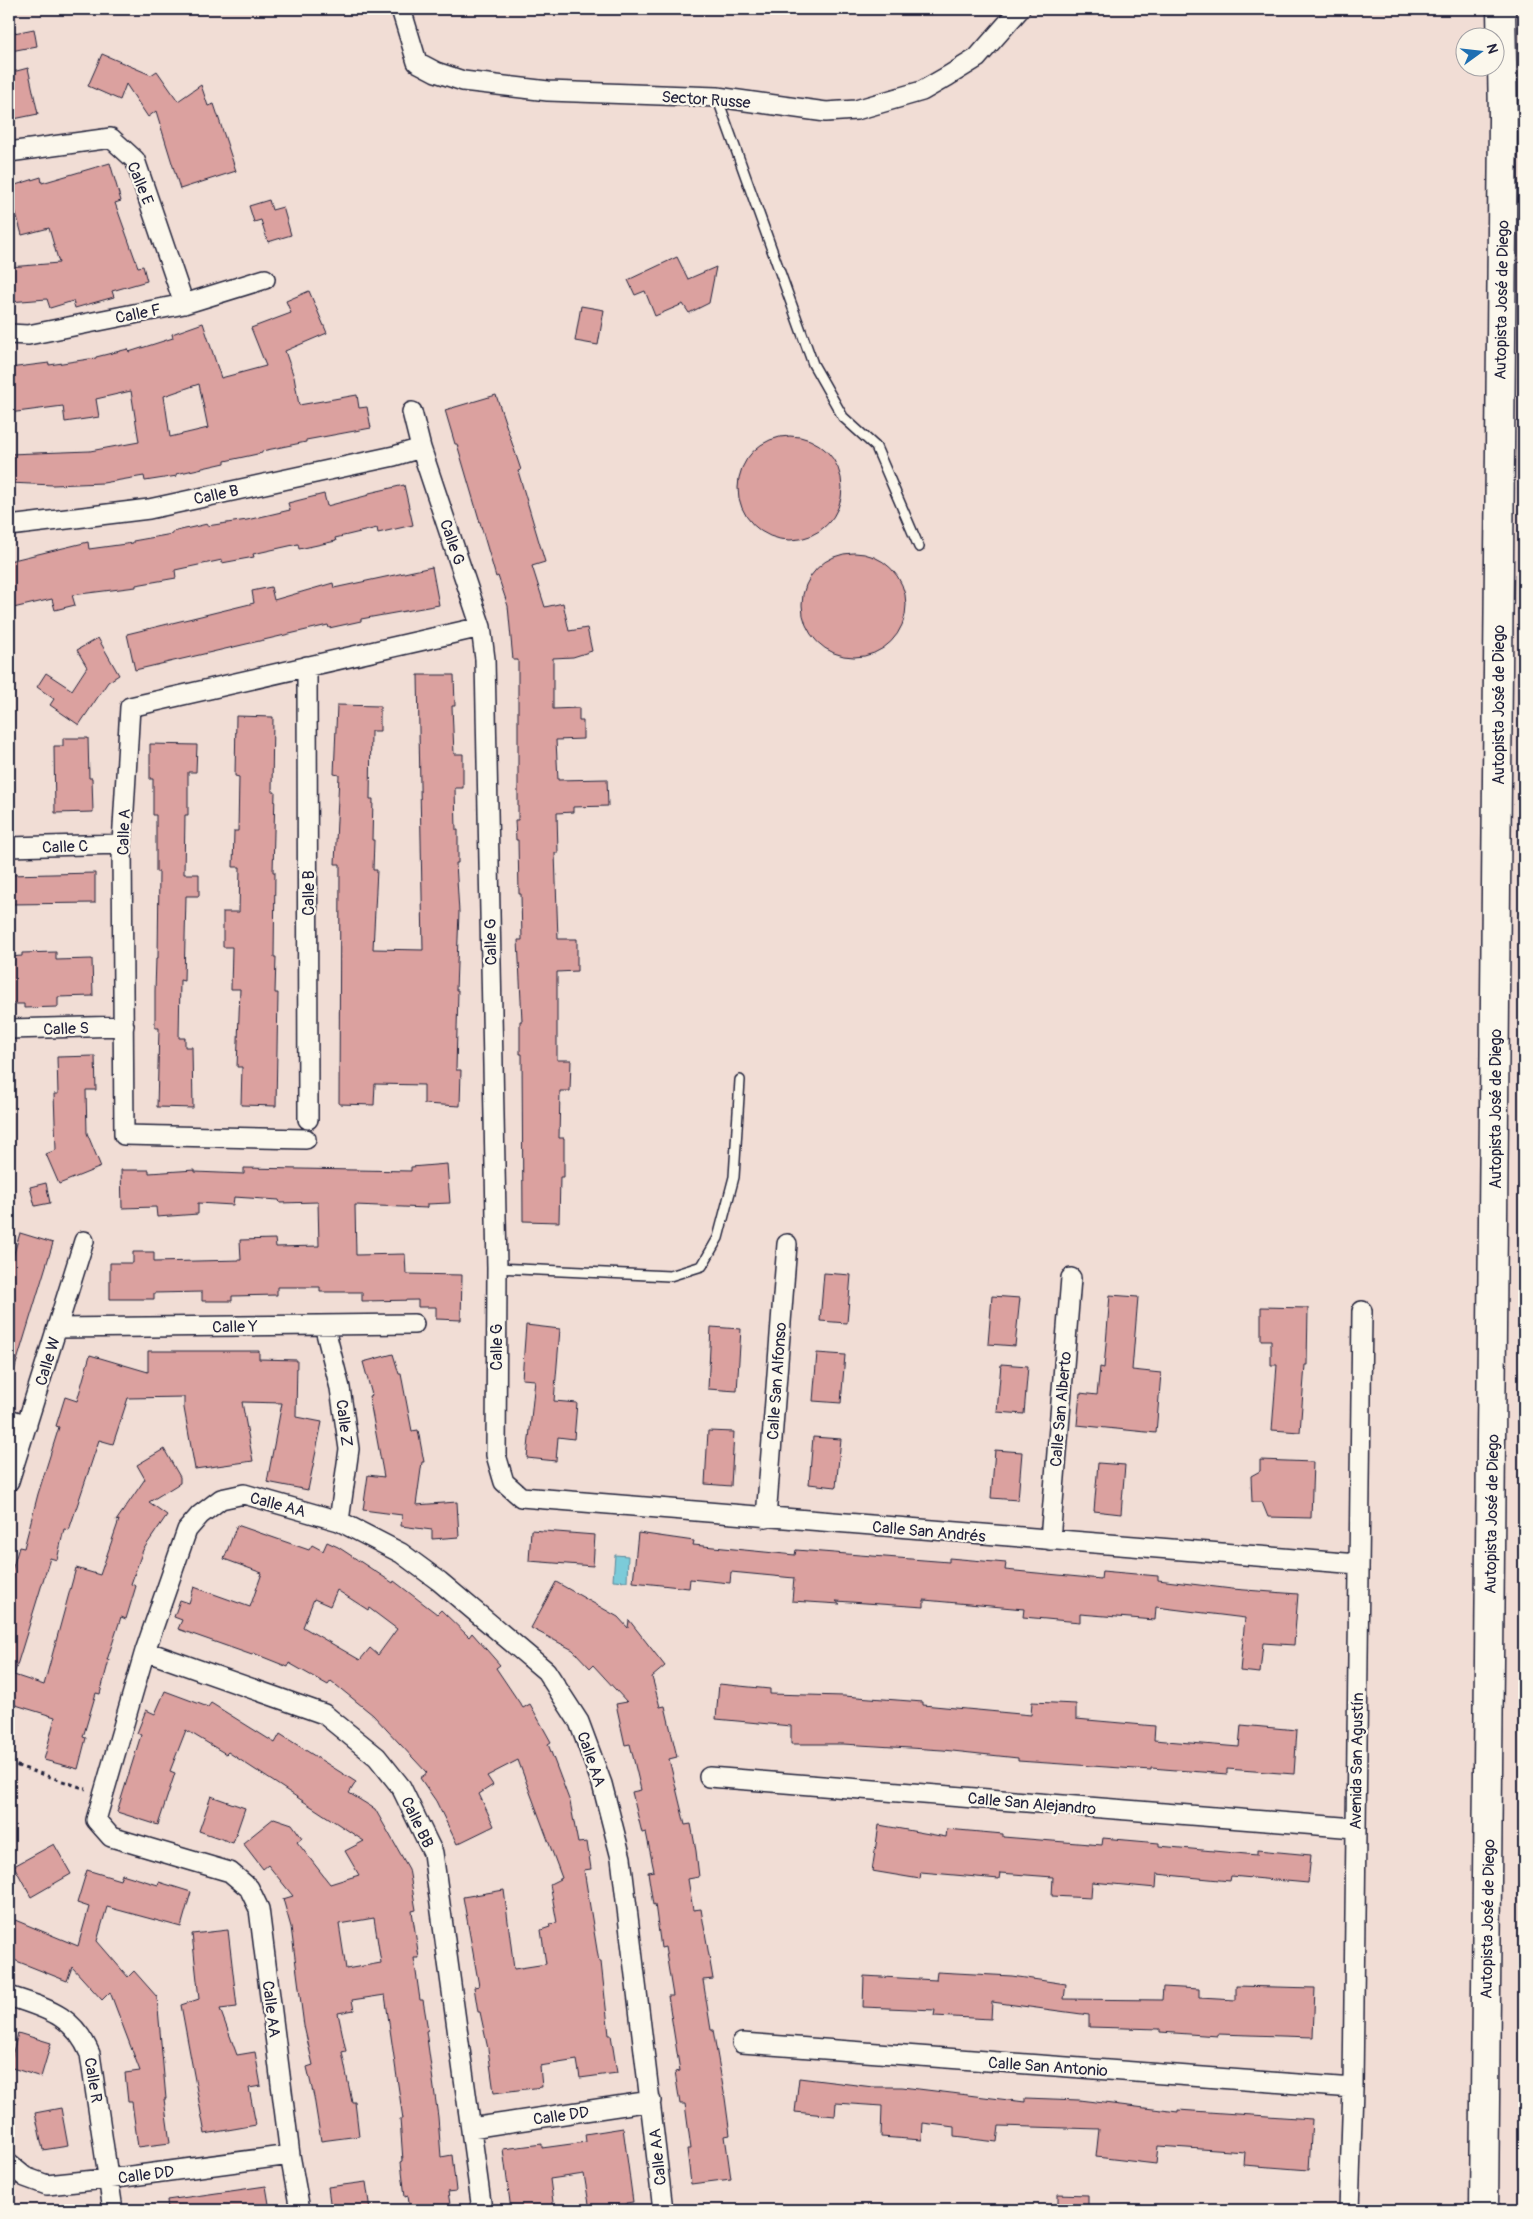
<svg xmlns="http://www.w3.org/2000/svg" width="1533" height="2219" viewBox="0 0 1533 2219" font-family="Pangolin,sans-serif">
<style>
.water{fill:#7ccbd9;stroke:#58879a}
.building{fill:#dba19f;stroke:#22223b;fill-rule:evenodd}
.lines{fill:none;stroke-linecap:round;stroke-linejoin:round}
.service-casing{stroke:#22223b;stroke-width:12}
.minor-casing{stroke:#22223b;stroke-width:22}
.motorway-casing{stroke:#22223b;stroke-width:31}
.path{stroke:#22223b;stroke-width:3;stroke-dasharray:4 4;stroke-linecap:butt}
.service{stroke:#fbf7ec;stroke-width:9}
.minor{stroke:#fbf7ec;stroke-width:19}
.motorway{stroke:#fbf7ec;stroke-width:28}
.labels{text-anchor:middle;stroke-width:4.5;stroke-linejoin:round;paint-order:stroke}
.street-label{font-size:16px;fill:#22223b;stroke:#fbf7ec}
</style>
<rect width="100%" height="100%" fill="#f1ddd5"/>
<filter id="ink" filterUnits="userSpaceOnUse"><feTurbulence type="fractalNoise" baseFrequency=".02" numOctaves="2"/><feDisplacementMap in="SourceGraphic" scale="10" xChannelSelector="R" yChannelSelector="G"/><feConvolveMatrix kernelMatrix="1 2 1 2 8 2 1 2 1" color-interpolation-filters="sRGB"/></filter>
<g filter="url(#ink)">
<path class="water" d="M615,1555L628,1556L627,1581L613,1580Z"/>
<path class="building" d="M34,29L37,46L11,51L9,34Z
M102,54L151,75L157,71L178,101L201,85L208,106L214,104L236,171L180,189L156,111L148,117L126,84L120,100L88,86Z
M28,68L38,114L9,120V73Z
M110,163L121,201L115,203L138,267L143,266L147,281L112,291L114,297L75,308L73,301L50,308L47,299L9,302V267L59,263L49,228L22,235L9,187L41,177L42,183Z
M269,200L272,210L283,207L291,235L268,242L261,220L254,222L249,206Z
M677,257L688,279L716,267L709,303L689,313L683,304L655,316L645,291L635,295L628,280Z
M309,291L327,333L285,351L294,377L299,405L357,395L359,408L367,407L371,428L306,440V442L262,451V453L225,461V463L176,474L177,476L145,481L144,476L103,483L53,485L9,483V454L90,451L139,442L131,391L96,399L99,417L65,422L63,406L9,413V368L49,363V365L96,358V357L128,349L129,352L173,338L172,334L203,323L221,378L266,366L251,328L291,313L286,301ZM199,384L208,428L170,437L164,396Z
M581,306L604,310L598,345L575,341Z
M496,395L521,470L518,471L545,562L532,566L545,607L563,603L569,631L587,628L592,651L573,657L553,658V709L579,708V721H583V739L556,740L558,780L607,779L608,806L573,807V812L557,813L558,853H555L558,939H577V971L557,972V1060H571L570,1091H560L559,1138H564V1177H560L559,1222L523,1221L522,1054H520V1021H522L518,940H522L521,894H519L518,840H516L515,820H518V660H513L508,606L498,576L496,577L457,444H455L445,410Z
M738 488a52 52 0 1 1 104 0a52 52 0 1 1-104 0Z
M404,485L413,525L378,533L377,528L335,538L336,541L299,549L298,544L253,554L254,557L222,563V560L175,570L176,578L136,585V587L72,595L75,605L55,610L52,599L9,609V561L88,542L89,549L133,543V541L172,534V532L207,524V526L247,520L290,510L288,503L324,494L327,506L369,495V493Z
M802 605a52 52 0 1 1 104 0a52 52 0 1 1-104 0Z
M432,567L439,605L361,619V621L329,628L328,625L135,670L127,634L254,603L252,591L271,587L274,600L333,583L334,588Z
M98,638L119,675L108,682L79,725L50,705L54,699L37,687L46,673L72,690L87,667L77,650Z
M418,675H454L455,706H452L454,754H463V788H455L456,830H458V863H456L459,912L456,990H458L456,1070H461L460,1106L424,1104V1085L375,1084L374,1105L339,1104L340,864H335L339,775L334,774L337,705L380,706V731H371L370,799H373L372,840H374L373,870H377L373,949L423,950Z
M236,716L273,717L272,792H275L273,872H275L274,957H276L275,993H278L276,1106L241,1105L242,1067H237L240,989H231L232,947H223V912H239L240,867H233L234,831H238L239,777L235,776Z
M63,738H88L89,778H92L93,812L55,813L54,746H63Z
M150,744L197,745L196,772H188V815H185L184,874H199V896H186L184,981L180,980L179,1038H185V1047H192L193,1108L157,1107L159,1028H155V991L156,958H158L159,872H156V815H153V779H150Z
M95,873V903L9,904V875Z
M56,952V960L92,959L93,996L58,997V1007L24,1008V1004H9V957L22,956V953Z
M95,1056L96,1090H86L87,1133L101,1167L59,1184L46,1154L56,1150L54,1094H58L57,1057Z
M447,1164L450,1203L427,1204V1208L355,1205L356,1255L405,1254L406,1274L462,1275L461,1320L436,1319V1307H418V1300L362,1301V1292H320V1287H277V1295L232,1296V1301H202V1292L154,1293V1299H110V1263H133V1252H154V1262L241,1260L240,1240L275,1239L276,1247L319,1246L318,1202L280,1203L279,1200L234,1197L233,1205L198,1203V1214L157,1217L156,1207L122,1208L121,1170H149V1173L195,1170V1172L244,1174V1168L411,1171V1167Z
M46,1183L50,1203L35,1206L30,1187Z
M20,1233L53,1243L13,1374H9V1270Z
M824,1273L851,1275L847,1323L820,1321Z
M1110,1295L1138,1297L1132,1370L1161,1373L1156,1433L1077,1425L1080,1393L1097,1395L1100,1367L1104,1368Z
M992,1296L1020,1298L1015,1346L988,1344Z
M1261,1307L1308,1308L1307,1365H1305L1300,1432L1272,1430L1277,1365H1271V1340H1261Z
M526,1325L560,1329L554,1401L577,1403L574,1439L558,1437L556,1461L527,1458L535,1380L522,1379Z
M711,1327L741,1329L737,1391L708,1389Z
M148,1351H259V1359L297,1360L296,1417L322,1422L308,1490L267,1482L282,1403L242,1402L253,1461L195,1469L184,1408V1397L128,1398L113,1444L99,1440L69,1530L64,1529L57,1560L50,1558L14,1675L44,1685L76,1568L100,1575L119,1520L116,1521L145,1479L137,1465L164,1449L180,1477V1483L149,1502L167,1515L143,1550L131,1584L136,1586L126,1619L121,1617L107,1660H109L100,1694L96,1693L83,1737L86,1738L78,1769L44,1760L55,1717L9,1703V1580L19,1547L24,1548L38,1494L59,1427L56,1426L65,1397L77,1401L90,1355L148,1372Z
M817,1353L845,1355L841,1403L813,1401Z
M393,1354L399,1374H401L412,1431L418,1430L424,1462H422L416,1505L457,1502L459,1537L432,1539V1530L401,1526L402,1515L363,1510L368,1475L384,1477L369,1396L372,1395L363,1362Z
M1001,1364L1028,1366L1024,1414L997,1412Z
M708,1431L734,1432L731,1486L705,1484Z
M813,1437L841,1439L836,1487L809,1484Z
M995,1450L1022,1452L1018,1500L991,1498Z
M1260,1460L1313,1462L1311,1518L1268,1517L1262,1502H1252L1251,1476L1260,1471Z
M1098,1463L1125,1465L1121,1514L1094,1511Z
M237,1525L309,1550L312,1545L323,1551L327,1542L338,1547L393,1583L394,1581L437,1614L441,1610L469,1637L472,1633L500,1665L496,1668L523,1708L530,1704L551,1742L548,1744L570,1802L578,1843L587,1842L591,1869L584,1870L599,1962H601L609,2035H611L617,2073L580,2078L577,2060L540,2066L542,2087L494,2093L488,2049L480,2012H478L474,1987L479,1986L463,1897L504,1890L514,1969L546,1964L541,1930L550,1927L549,1924L557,1923L550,1884L562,1878L518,1760L487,1776L493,1785L479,1794L494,1826L457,1844L436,1801L420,1778L427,1773L373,1715L331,1681L328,1685L289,1663L288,1667L253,1653L252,1655L178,1629L182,1620L174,1617L180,1600L189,1603L194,1587L250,1607L262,1573L224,1559ZM337,1590L368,1610L369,1608L397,1629L378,1655L370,1648L360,1660L303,1627L314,1599L330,1606Z
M531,1530L595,1535L593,1566L529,1561Z
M638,1533L694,1541L693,1545L795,1555L796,1550L949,1562V1558L1006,1563L1005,1570L1101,1579L1102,1571L1158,1576V1580L1232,1589L1298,1594L1294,1645L1263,1643L1260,1673L1240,1671L1245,1618L1156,1607L1155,1620L1080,1614V1622L1023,1617L1024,1609L924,1600V1607L836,1601L840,1604L792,1601L794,1578L731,1572L730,1583L690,1579L689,1588L633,1582Z
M556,1582L618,1617L628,1628L629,1620L665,1666L652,1677L660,1707L665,1706L677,1757L669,1759L685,1825L691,1824L696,1851L699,1877L688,1879L693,1910L701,1909L713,1979L703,1980L711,2030H713L725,2098L730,2135L725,2136L731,2179L691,2184L687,2149H691L685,2104H680L675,2072L680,2071L668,1996H673L665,1947L661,1948L655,1904L653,1905L648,1872L654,1871L646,1832L642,1833L632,1792L641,1790L630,1744L625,1745L616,1704L627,1702L593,1665L590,1668L573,1650L531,1628Z
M719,1684L770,1689V1694L844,1696L923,1702V1705L1031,1715L1032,1702L1076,1704V1719L1155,1726L1154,1740L1239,1747L1241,1725L1297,1730L1294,1774L1227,1769V1774L1151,1768V1770L1018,1761V1758L943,1750L843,1744H791V1726L716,1719Z
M165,1691L208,1707L211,1703L275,1743L280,1734L356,1782L349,1793L375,1809L409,1869L416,1910L412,1911L419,1958H414L420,2000H423L428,2030L426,2031L438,2117L441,2157L452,2155L456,2191L448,2192L451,2210H410L408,2196L405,2197L401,2162L403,2161L400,2119H403L385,1995L352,2000L354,2010L338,2013L346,2051L342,2052L352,2102H355L359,2136L321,2141L314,2097L307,2067L313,2065L304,2026L291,1927L283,1899L293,1896L268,1865L263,1869L243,1843L274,1818L292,1824L302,1838L297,1842L330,1884L359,1875L345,1851L364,1841L228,1752L226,1754L186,1730L170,1771L175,1773L158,1825L117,1812L141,1735L137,1733L146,1710L155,1714ZM374,1918L381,1963L346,1969L339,1924Z
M211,1796L245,1808L233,1843L199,1831Z
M879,1825L946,1837L947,1829L1003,1834V1837L1102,1845L1103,1838L1159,1843V1846L1257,1855V1850L1311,1855L1308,1883L1231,1876L1230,1881L1157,1874L1156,1888L1092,1882L1091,1898L1052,1896L1053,1877L1000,1873L999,1879L921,1872L920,1879L872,1871Z
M54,1844L71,1874L31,1897L14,1866Z
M87,1870L120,1880L122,1874L158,1885L159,1882L191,1892L181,1927L107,1907L97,1941L128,1977L134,1971L157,1997L166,2099H164L170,2143L138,2147L132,2102H128L125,2073L140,2071L110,1992L102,2000L72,1967L67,1981L9,1958V1935L15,1920L78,1946L89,1907L77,1903Z
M228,1930L237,2007L220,2009L237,2055L255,2052L261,2086L249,2088L256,2125L205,2134L181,2005L199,1999L192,1934Z
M937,1972L1012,1976L1066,1984L1064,1999L1162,2000L1163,1987L1199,1989V1998L1236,2000V1986L1315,1988L1313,2037L1218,2034V2036L1160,2032V2029L1089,2027V2015L992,2002L991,2019L934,2016L935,2010L863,2007L864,1976L936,1980Z
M18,2033L51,2043L41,2077L9,2067Z
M799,2078L873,2087H902L1025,2102V2098L1079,2100L1178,2112V2110L1312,2119L1309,2170L1244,2165L1245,2152L1158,2146L1156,2164L1096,2157L1099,2129L999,2126L997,2142L954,2137V2127L923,2123L922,2140L881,2137L882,2106L836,2103L835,2116L795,2112Z
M61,2108L68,2146L43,2150L35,2113Z
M623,2128L633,2202L626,2203L628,2210H590L584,2174L550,2179L554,2210H511L503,2149L542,2144V2148L586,2142L585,2134Z
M366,2182L370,2210H331L328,2187Z
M266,2186L270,2210H168L167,2200Z
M1058,2194L1088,2195V2210H1058Z"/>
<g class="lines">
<g class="service-casing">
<path id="service" d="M717,97L813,364L843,417L876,447L919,547
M497,1268L670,1276L702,1266L718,1238L734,1177L740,1080"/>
</g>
<g class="minor-casing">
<path id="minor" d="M401,9L417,62L436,72L463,81L548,91L717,97L826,112L856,110L922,91L948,76L977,58L1020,9
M9,152L111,138L135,160L184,304
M9,334L28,335L184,304L265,279
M412,412L421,448L481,627L485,659L497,1268L496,1455L504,1482L521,1497L1358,1564
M9,526L149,509L394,456L421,448
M307,666L308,1119
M9,847L122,844
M9,1029L124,1026
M306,1139L124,1135L122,844L130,707L481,627
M324,1325L340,1388L349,1449L339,1521
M57,1328L414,1324
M9,1419L27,1425
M9,1481L84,1241
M766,1518L787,1244
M1050,1540L1071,1278
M145,1651L324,1714L377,1757L401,1787L433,1853L482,2210
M709,1777L1355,1828
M9,1996C47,2009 73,2014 90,2054L113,2210
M742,2043L1353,2088
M471,2128L651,2101
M9,2164L25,2177L47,2185L124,2177L290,2155
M300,2210L290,2155L259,1909L249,1888L230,1872L111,1837L96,1820L145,1651L187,1530L200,1515L221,1499L244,1494L339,1521L401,1553L439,1581L546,1671L579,1722L602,1784L621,1858L663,2210
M1349,2210L1353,2088L1362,1311"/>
</g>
<g class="motorway-casing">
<path id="motorway" d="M1484,2210L1503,118L1501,9"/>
</g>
<path class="path" d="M9,1763L86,1789"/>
<use href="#service" class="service"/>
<use href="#minor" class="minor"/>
<use href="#motorway" class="motorway"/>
</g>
</g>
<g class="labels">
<g class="street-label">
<text transform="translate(706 99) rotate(4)" y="6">Sector Russe</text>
<text transform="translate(141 183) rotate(68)" y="6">Calle E</text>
<text transform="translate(1501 300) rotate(-89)" y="6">Autopista José de Diego</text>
<text transform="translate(138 313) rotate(-11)" y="6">Calle F</text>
<text transform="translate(216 494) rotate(-12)" y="6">Calle B</text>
<text transform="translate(453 542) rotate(71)" y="6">Calle G</text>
<text transform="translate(1498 705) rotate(-90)" y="6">Autopista José de Diego</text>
<text transform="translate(123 832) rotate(-88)" y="6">Calle A</text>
<text transform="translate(65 846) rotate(-2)" y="6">Calle C</text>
<text transform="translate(308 893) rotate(-90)" y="6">Calle B</text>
<text transform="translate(490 942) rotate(-91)" y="6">Calle G</text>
<text transform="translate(66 1028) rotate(-2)" y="6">Calle S</text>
<text transform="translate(1495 1109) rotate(-90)" y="6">Autopista José de Diego</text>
<text transform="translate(235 1326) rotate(-1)" y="6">Calle Y</text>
<text transform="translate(496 1347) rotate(-90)" y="6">Calle G</text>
<text transform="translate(47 1361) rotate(-73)" y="6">Calle W</text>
<text transform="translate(776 1381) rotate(-86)" y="6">Calle San Alfonso</text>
<text transform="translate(1060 1409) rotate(-85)" y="6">Calle San Alberto</text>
<text transform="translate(345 1423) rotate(83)" y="6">Calle Z</text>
<text transform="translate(278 1504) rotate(15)" y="6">Calle AA</text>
<text transform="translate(1491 1514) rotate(-89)" y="6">Autopista José de Diego</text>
<text transform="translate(929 1531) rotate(5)" y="6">Calle San Andrés</text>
<text transform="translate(592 1759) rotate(71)" y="6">Calle AA</text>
<text transform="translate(1356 1761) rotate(-89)" y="6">Avenida San Agustín</text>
<text transform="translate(1032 1803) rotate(5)" y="6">Calle San Alejandro</text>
<text transform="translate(418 1822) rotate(64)" y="6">Calle BB</text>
<text transform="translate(1487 1919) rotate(-89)" y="6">Autopista José de Diego</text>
<text transform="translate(272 2009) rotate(83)" y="6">Calle AA</text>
<text transform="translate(1048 2066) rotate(4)" y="6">Calle San Antonio</text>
<text transform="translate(94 2080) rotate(81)" y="6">Calle R</text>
<text transform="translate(561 2115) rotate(-8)" y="6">Calle DD</text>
<text transform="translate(657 2157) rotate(-96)" y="6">Calle AA</text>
<text transform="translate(146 2174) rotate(-7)" y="6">Calle DD</text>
</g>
</g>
<rect width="1533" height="2219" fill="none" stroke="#fbf7ec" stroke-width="30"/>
<rect x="15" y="15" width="1503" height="2189" fill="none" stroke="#22223b" stroke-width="2" filter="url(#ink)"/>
<g transform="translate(1480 52) rotate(75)"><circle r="24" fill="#fbf7ec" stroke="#a4a2a5"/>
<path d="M0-4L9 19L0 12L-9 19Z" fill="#1f6fb2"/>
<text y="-8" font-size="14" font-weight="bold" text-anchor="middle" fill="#22223b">N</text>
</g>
</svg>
